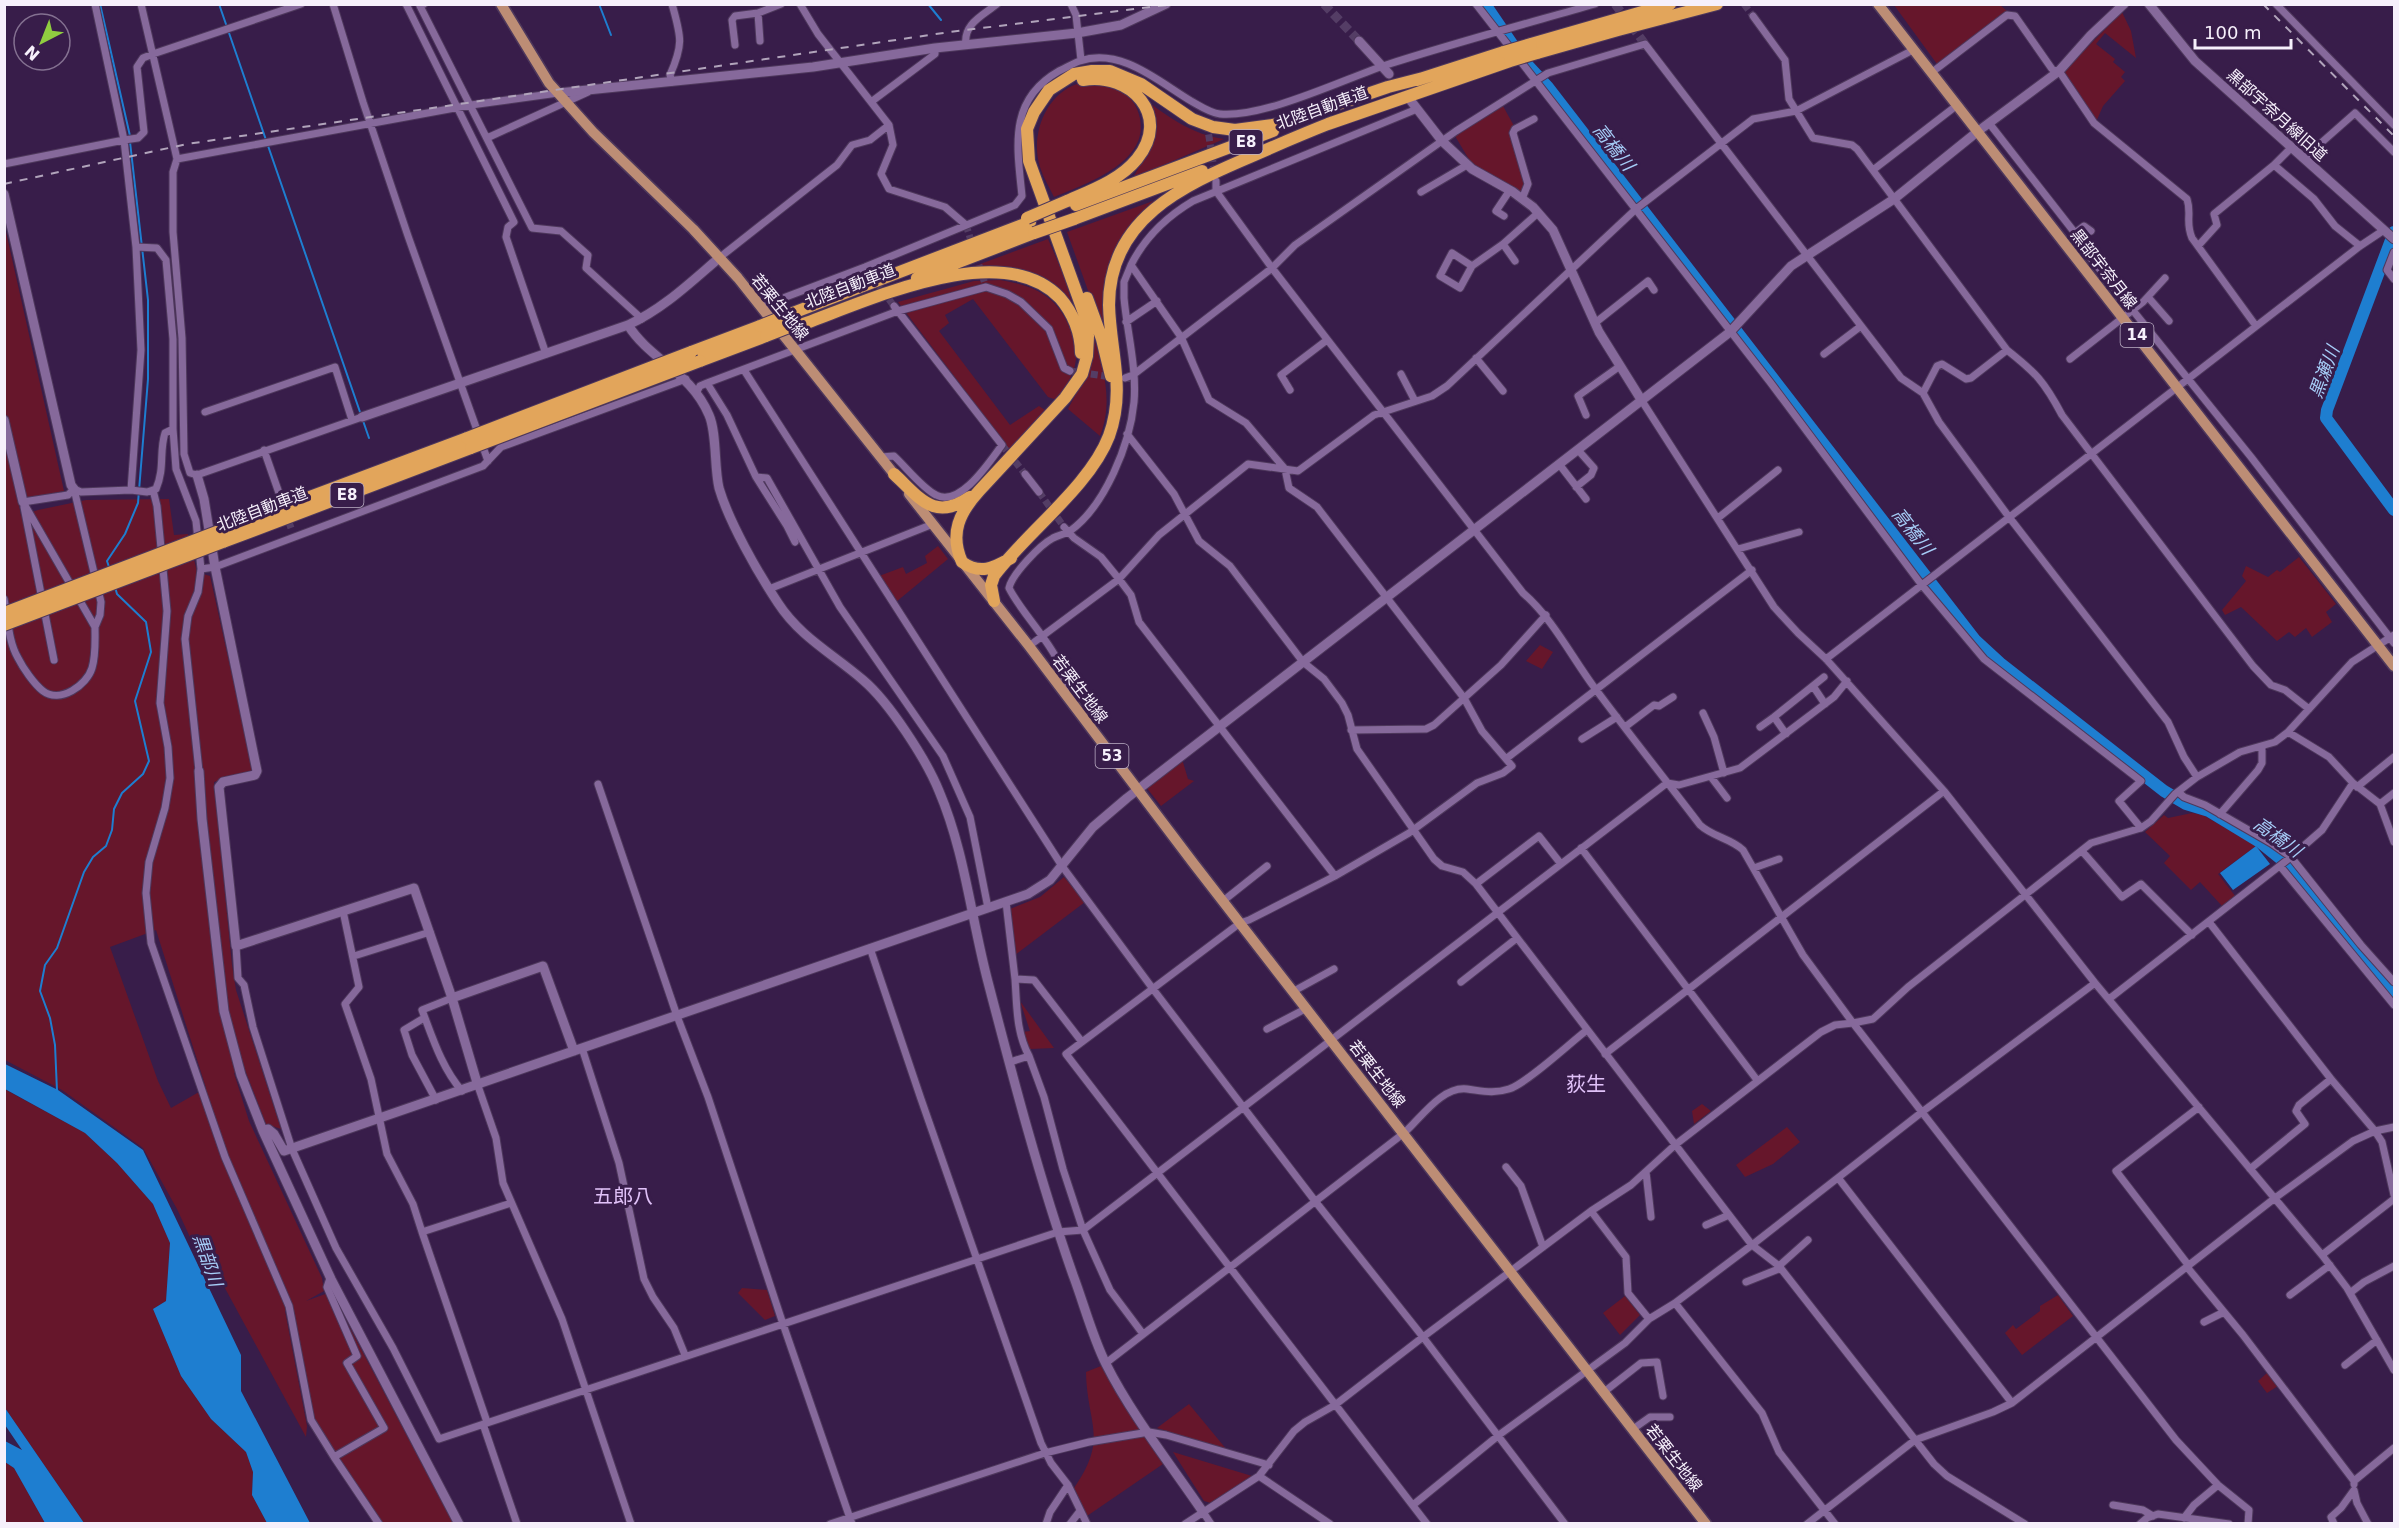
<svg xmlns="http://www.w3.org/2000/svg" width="2399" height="1528" font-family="'DejaVu Sans','Noto Sans JP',sans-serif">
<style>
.green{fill:#66162b;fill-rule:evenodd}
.water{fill:#1e7ed0}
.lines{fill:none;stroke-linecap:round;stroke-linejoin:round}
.stream{stroke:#1e7ed0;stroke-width:2}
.river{stroke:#1e7ed0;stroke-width:12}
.minor-tunnel{stroke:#543d65;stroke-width:7;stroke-dasharray:7 3.5;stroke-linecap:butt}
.tertiary-tunnel{stroke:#543d65;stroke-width:9;stroke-dasharray:9 4.5;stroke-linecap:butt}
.minor-casing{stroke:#4e385c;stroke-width:9}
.tertiary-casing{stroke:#4e385c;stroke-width:11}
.primary-casing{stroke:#4e385c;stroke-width:13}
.motorway-casing{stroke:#4e385c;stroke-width:14}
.minor{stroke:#86699b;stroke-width:7}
.tertiary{stroke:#86699b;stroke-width:9}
.primary{stroke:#bd8d75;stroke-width:10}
.motorway{stroke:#e2a55b;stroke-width:12}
.rail{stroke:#b1a4bb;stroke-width:2;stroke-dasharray:8 8;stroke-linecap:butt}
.motorway-bridge-casing{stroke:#4e385c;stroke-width:14;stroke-linecap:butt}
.motorway-bridge{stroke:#e2a55b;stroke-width:12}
.labels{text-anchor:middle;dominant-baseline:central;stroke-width:6;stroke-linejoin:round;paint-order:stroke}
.shield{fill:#381d4a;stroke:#bdb1c6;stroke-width:1.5}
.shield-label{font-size:15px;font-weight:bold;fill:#f6f0fb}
.street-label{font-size:16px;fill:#f6f0fb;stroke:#381d4a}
.water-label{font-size:18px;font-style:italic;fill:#a6cdf7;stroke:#381d4a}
.quarter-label{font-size:20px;fill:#e0c1f8;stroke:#381d4a}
</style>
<rect width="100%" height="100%" fill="#381d4a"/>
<path class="green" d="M1894,5H2000L2007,11L1937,64Z
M2122,12L2131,31L2136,58L2105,33L2096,44L2115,59L2113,62L2125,72L2121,77L2125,81L2103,106L2096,122L2063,72Z
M1096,82C1114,86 1129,91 1137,109C1158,160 1087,183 1054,197C1049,187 1043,177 1040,167C1030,136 1045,95 1077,84C1083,82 1090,83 1096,82Z
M1147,101C1173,120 1192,134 1224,139L1133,178L1151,145L1156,120Z
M1503,106L1514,126L1531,181L1526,196L1473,166L1455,136Z
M1156,200C1130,221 1112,248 1105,281C1101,302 1106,325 1108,346L1067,232Z
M4,223L64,491L18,500L21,516L38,510L86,500L169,499L174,535L188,534L197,572L210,576L253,770L214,782L232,965L236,990L281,1129L266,1124L245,1070L234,1073L249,1121L322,1278L324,1291L306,1301L331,1292L453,1523H382L322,1438L311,1415L291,1308L285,1311L307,1426L306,1437L214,1268L206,1272L177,1209L143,1148L62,1090L5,1060ZM156,930L206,1088L171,1108L158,1081L110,947Z
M1048,239L1064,276L1078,323L1066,300L1008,268L992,266L972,267Z
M1000,280C1035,286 1058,296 1071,331C1074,340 1077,350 1076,359C1075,372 1066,386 1060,397L1054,399L1048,397L973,299L945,315L949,323L939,331L1010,425L1039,406L1045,410L1043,416L1010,450L898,302L974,281Z
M1092,332C1103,367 1114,400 1100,436L1068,409C1083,381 1094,364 1092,332Z
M938,546L948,559L896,602L879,576L903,567L906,574L927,563L925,556Z
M2299,557L2336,604L2326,612L2332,622L2312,637L2306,628L2295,637L2289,632L2277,641L2241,607L2225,615L2222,610L2246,581L2242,576L2246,566L2268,577L2277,570L2280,572Z
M1540,645L1553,652L1542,669L1526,661Z
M1182,759L1188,779L1194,781L1161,806L1146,787Z
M2192,813L2203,815L2256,846L2218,874L2236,897L2222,906L2200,882L2191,890L2164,863L2170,856L2145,832L2164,815L2168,818Z
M1064,877L1085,902L1015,955L1010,909L1040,897Z
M1020,1001L1054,1048L1030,1049L1022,1032L1030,1031Z
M4,1089L85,1133L117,1163L153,1204L170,1243L166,1301L153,1309L181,1376L211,1419L246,1452L253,1472L252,1495L267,1523H84L5,1408Z
M1702,1104L1711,1111L1694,1124L1692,1111Z
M1787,1127L1800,1142L1773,1164L1745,1177L1736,1165Z
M742,1288L767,1290L775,1316L765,1320L738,1293Z
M2058,1295L2073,1316L2022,1355L2005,1333L2013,1325L2016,1329L2040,1311V1306Z
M1625,1296L1640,1315L1620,1335L1603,1313Z
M1101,1366L1163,1464L1087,1516L1074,1488C1109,1437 1087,1425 1086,1372Z
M2267,1373L2278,1386L2267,1393L2258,1381Z
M1189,1404L1227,1450L1157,1428Z
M1173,1452L1252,1476L1211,1503L1204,1501Z
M5,1462L14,1468L45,1523L5,1524Z"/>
<path class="water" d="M2256,846L2270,864L2233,890L2220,873Z
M5,1064L58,1090L143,1150L241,1355V1391L310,1523H267L252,1495L253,1472L246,1452L211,1419L181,1376L153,1309L166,1301L170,1243L153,1204L117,1163L85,1133L5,1089Z
M5,1408L84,1523H45L14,1468L5,1462V1441L22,1450L5,1425Z"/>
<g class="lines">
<path class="stream" d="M100,4L130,136
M219,4L369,438
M599,4L611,35
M928,4L941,20
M109,567L107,561L125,534L138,503L148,379V300L130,142
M57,1091L55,1045L50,1018L40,991L45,965L57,948L84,872L93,857L106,846L112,830L114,809L122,793L143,774L149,761L135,701L151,652L146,622L117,594L115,587"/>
<path class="river" d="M1485,4L1523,60L1547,86L1975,640L2000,663L2164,791L2186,804L2209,811L2260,842L2292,868L2394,994
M2394,232L2327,410L2326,418L2394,510"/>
<path class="minor-tunnel" d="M1744,4L1753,16
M1207,124L1215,175
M966,225L986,287
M870,274L894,306
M1070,371L1112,377
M1002,445L1025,474
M1039,492L1064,527
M279,493L291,528"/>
<path class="tertiary-tunnel" d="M1324,4L1359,41
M1615,4L1645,44"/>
<g class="minor-casing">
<path id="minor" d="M141,4L177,159L173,172V232L182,338L184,454L190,473L197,475L362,417
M333,4L363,102L408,236L488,461
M406,4L514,222L508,227L506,237L546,354
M424,4L420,6L532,228L561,231L588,255L586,268L642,319
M800,4L818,34L889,125L893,145L881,174L889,189L945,207L966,225
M1071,4L1076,15L1081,60
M1476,4L1770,382L1921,584L1984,659L2141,781L2119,801L2141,828
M2276,4L2394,125
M758,13L760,41
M1753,16L1785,60L1789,99L1813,138L1852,145L1857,149L2007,350C2036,373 2044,381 2062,415L2253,666L2271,685L2285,690L2309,709
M735,45L732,20L735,16L758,13L781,4
M966,45C963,24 982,16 997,4
M1931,73L2007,15L2015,16L2052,69L2059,71L2094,123L2187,199C2192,214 2185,222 2192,238L2256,326
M672,82L670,75C684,43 681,37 672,4
M871,102L935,54V48
M1417,109L1193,201C1166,217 1145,237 1131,265L1181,337L1209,400L1246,423L1285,469L1289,488L1317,507L1464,698L1482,731L1512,766L1503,773L1477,783L1409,833L1335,876L1249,920L1240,923L1066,1054L1427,1524
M1989,123L2075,233L2081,246L2251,457L2394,643
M487,138L588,92
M2304,158L2355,113L2394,152
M177,159L471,105L558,93
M4,164L124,140L95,4
M2274,165L2314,199L2335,226L2360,246
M1873,170L1956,106
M1216,181V191L1272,268L1523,593C1553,619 1571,656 1594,687C1629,734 1665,779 1700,825C1713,837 1730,838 1743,850L1803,955L1853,1023L1873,1019L1908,987L2091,843L2141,828L2151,821L2175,794L2197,777L2240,752L2275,742L2288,732L2352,662L2394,635
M1421,192L1467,165
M1522,199L1528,184L1513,133L1515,129L1534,119
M1504,216L1496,211L1510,190
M2075,233L2084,226L2091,231
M2198,246L2217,225L2214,214L2274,165L2292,147
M136,247L157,248L166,260L173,339V429L176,469L196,521L201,569L198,592L188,616L185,639L199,771
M2394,252L2387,270L2394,279
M719,258L837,165L852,145L870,140L889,125
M1515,261L1503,244L1538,213
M1472,266L1452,253L1440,276L1460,288L1472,266L1503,244
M2148,297L2169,321
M762,306L865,267L1015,205L1022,196C1017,146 1008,100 1059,71C1066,68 1073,63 1080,61C1121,47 1159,82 1191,101C1200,106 1210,113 1220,114C1264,118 1342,80 1386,65C1454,43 1525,24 1595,4
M1126,322L1157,301
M1595,323L1648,281L1654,290
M1824,354L1861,326
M1476,358L1503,391
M2070,359L2143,302L2165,278
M744,370L1062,866L1153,989L1315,1201L1423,1337L1591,1211L1631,1185L1675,1145L1821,1032L1835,1025L1853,1023L2176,1440L2218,1485L2249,1510L2248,1524
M1401,374L1415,401
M1125,378L1133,375L1272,268L1295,245L1456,131L1548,73L1645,44L1901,378L1923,393L1939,422L2009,517L2168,722L2184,757L2197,777
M707,383L898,311L986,287L1007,294L1021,302L1049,329L1064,368L1070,371
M1290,390L1281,375L1327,340
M696,393L700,386L707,383L727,415L756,477
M1923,393L1937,366L1942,364L1966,379L1971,378L2007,350
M1642,401L1774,607L1798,633L1826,659L1944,791L2095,983L2322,1255L2347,1288L2394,1370
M205,412L335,367L352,420
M1586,415L1578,396L1620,366
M1127,434L1174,494L1199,541L1230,566L1303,662L1324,679L1342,703L1348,715L1357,749L1434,859L1442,866L1463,872L1476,884L1752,1245L1922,1112L2095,983
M264,450L279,493
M881,457L894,456C906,467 922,488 936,495C960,508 990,461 1002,445L894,306
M1559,464L1586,499
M1025,474L1039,492
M1576,487L1591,475L1594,468L1578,450
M131,490L141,350L136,247L124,140L138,138L144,132L137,67L143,58L153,54L301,4
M153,490L157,506L167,611L160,703L168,747L170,778L165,808L149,862L146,893L151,943L225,1157L289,1306L311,1420L334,1457
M23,502L95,627L100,615L101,602L74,489
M23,502L68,495L74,489L81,492L131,490L147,492L156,489C165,468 159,452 165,433L173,429
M24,507L54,660
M1718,518L1778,470
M1064,527L1074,538L1101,557L1119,579L1131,595L1139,622L1335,876
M795,542L787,526L756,477L767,478L840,607L943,756L970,817L988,908
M1738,549L1799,532
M201,569L215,567L483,466L501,447L686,379
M769,589L933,524
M4,599C8,618 8,641 18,658C23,668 34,684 43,691C60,704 87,685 92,668C96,655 95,640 95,627
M1029,646L1119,579L1159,535L1248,464L1298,471L1374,415L1432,396L1447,386L1636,209L1753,119L1796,111L1913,50
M1826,659L2360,246L2384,230
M1813,686L1825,704
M1065,694C1070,658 1024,619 1009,588C1012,574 1040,545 1053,538C1059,535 1065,534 1070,531C1105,506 1130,444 1134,402C1137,368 1127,332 1124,298V282L1131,265
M1703,713L1714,737L1724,773
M1625,727L1654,705L1659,706L1673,697
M1760,727L1774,717
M1351,730L1426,729L1434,725L1501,665L1546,615
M2288,732L2329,757L2353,783L2380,804L2394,842
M1786,734L1774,717L1824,677
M1582,739L1617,717
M1507,758L1752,570
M1711,777L1727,798
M1667,783L1679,785L1740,768L1834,697L1847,681
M598,784L677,1016L708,1097L783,1324L852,1524
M2357,787L2394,757
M2178,792L2184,797L2205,805L2271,843L2291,857L2361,945L2394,982
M2380,804L2394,793
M2220,814L2258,770L2262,763V747
M1581,848L1757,1080
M2082,851L2122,897L2141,884L2192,935
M2280,866L2394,1005
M1754,868L1779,859
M1476,884L1539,836L1561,864
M1223,901L1267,866
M1006,902L1015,979
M343,911L359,987L345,1004L371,1079L387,1154L413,1204L422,1232
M2209,922L2331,1079L2375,1131L2382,1142L2394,1195
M236,946L238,978L244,985L253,1027L292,1149L336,1248L393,1348L439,1439L1058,1232L1083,1230L1667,783
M870,948L921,1099L1041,1443L1051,1463L1068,1485L1087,1524
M354,956L430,932
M1461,982L1517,938
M1294,991L1334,969
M452,998L422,1010C433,1039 442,1068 462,1091
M2109,999L2291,857L2322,830L2353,783
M424,1018L404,1030L412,1055L436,1100
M1267,1029L1307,1008
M582,1048L619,1163L644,1279L653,1297L674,1328L685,1355
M1605,1054L1944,791
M1029,1056C1016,1032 1017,1006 1015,979L1034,980L1082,1042
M1010,1062L1029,1056L1044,1097L1063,1169L1083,1230L1110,1290L1143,1334
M478,1086L496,1138L503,1183L562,1319L631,1524
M1506,1167L1521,1186L1543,1247
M2250,1169L2305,1124L2296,1111L2299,1105L2331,1079
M1646,1172L1651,1217
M1839,1179L2012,1403
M1591,1211L1626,1257L1628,1293L1649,1319
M1706,1225L1729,1215
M2322,1255L2394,1199
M1779,1266L1808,1240
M2189,1266L2116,1171L2199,1107
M2187,1267L2243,1335L2354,1481
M330,1278L327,1287L357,1356L347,1363L384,1428L334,1457L379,1524
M1746,1282L1781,1268
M2350,1293L2364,1282L2394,1266
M2290,1295L2330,1265
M1675,1303L1762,1413L1779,1452L1835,1524
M2204,1322L2224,1312
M1106,1363L1404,1133C1421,1118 1442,1086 1467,1089C1483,1091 1493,1094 1509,1089C1526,1084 1570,1043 1587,1030
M2345,1365L2377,1340
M1604,1392L1641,1363L1657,1362L1663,1396
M487,1422L422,1232L511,1203
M483,1424L517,1524
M1633,1429L1650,1417H1670
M1259,1476L1330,1524
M2354,1484V1481L2394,1448
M1413,1505L1499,1435L1625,1343L1649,1319L1675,1303L1752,1245L1779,1266L1934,1464L1947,1476L2025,1524
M2113,1505L2143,1510L2153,1516
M1203,1512L1211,1524
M2184,1518L2194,1505L2218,1485
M830,1524L1045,1453L1089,1442L1149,1432L1166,1435L1269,1465
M1046,1524L1050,1512L1068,1485
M1070,1524L1080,1511
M1185,1524L1259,1476L1294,1431L1305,1422L1335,1405L1423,1337L1565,1524
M1807,1524L1915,1440L1993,1412L2012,1403L2275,1198L2353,1141L2375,1131L2394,1127
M2140,1524L2147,1518L2158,1514L2229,1524
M2334,1524L2331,1517L2341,1508L2354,1490L2357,1503L2368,1524"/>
</g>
<g class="tertiary-casing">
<path id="tertiary" d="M2149,4L2195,61L2394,239
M1359,41L1389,74
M558,93L813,67L935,48L1077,33L1121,25L1166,4
M1411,101L1442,141L1472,169L1513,192L1533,207L1553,230L1599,332L1642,401
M4,194L71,485L74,489
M628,325C650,360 691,372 709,415C717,433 714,467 719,488C729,522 758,573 778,603C800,637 833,654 863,680C889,702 926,759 939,791C965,852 971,918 988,982C1013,1078 1040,1181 1073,1275C1084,1304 1092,1336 1106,1364C1131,1414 1171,1465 1203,1512
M362,417L628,325C663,309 691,282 719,258
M4,420L23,502
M197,475L204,499L215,567L257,771L255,775L223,782L219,787L236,946L414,888L452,998L478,1086
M199,771L202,819L224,1011L241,1075L263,1131L331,1279L459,1524
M452,998L543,966L574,1051
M263,1131L268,1129L274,1134L284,1151L1028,894L1050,880L1093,827L1127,798L1730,332L1791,266L1894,199L1977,132L2059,71L2091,35L2124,4"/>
</g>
<g class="primary-casing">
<path id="primary" d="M501,4L549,83L593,132L693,229L738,278L898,479
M1878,4L2394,666
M909,494L1029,646L1194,864L1706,1524"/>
</g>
<g class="motorway-casing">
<path id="motorway" d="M1531,44L1670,4
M1537,53L1618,30L1717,4
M1417,80L1504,52
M1328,124L1510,61
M1067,201C1092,190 1120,180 1137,159C1172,116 1131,72 1083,80
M1076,205L1273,131
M1074,219L1202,171
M917,278L1034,233
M1087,298L1102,339L1111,376
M790,314L1030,222
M798,326C866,302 1001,236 1060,298C1073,313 1081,333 1081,353
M691,352L760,326
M700,361L766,336
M894,474C920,498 934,522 970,497
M219,531L467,438
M223,542L471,448
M1011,558C994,568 980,575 962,562C949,533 960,512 979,491L1065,398L1082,374L1087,356L1088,336L1085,316L1029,161L1027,129L1034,112L1049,90L1074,74L1092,71H1110L1141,84L1192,119L1213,127L1235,130L1279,124L1388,87L1423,78
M994,601L991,585L994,576C1026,533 1090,486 1109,436C1126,389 1110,351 1109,305C1109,219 1182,186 1250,157C1277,145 1305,133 1333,122"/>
</g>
<use href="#minor" class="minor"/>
<use href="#tertiary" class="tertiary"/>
<use href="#primary" class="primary"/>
<use href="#motorway" class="motorway"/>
<path class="rail" d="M2263,4L2394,136
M4,184L187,144L950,32L1175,4"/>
<g class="motorway-bridge-casing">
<path id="motorway-bridge" d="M1504,52L1531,44
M1510,61L1537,53
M1027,218L1067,201
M1034,233L1074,219
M760,326L790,314
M766,336L797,324
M467,438L691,352
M471,448L700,361
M4,613L219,531
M4,625L223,542"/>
</g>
<use href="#motorway-bridge" class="motorway-bridge"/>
</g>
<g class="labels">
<g class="shield">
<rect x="1229.5" y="130" width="33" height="24" rx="4.5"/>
<rect x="2120.5" y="323" width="33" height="24" rx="4.5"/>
<rect x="330.5" y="483" width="33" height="24" rx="4.5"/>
<rect x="1095.5" y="744" width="33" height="24" rx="4.5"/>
</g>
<g class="shield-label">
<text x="1246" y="142">E8</text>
<text x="2137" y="335">14</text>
<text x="347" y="495">E8</text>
<text x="1112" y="756">53</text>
</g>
<g class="street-label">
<text transform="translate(1322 108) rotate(-20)">北陸自動車道</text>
<text transform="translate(2277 115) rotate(42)">黒部宇奈月線旧道</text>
<text transform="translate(2104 269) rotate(52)">黒部宇奈月線</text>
<text transform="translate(850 286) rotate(-21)">北陸自動車道</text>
<text transform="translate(780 307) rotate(51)">若栗生地線</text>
<text transform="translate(262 509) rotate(-21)">北陸自動車道</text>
<text transform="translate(1080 689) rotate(53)">若栗生地線</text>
<text transform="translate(1377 1074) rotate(52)">若栗生地線</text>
<text transform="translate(1674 1458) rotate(52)">若栗生地線</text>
</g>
<g class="water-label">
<text transform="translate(1614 147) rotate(52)">高橋川</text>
<text transform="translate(2324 372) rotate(-70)">黒瀬川</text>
<text transform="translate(1913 531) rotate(52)">高橋川</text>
<text transform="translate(2278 837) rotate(36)">高橋川</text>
<text transform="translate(208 1260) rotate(71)">黒部川</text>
</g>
<g class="quarter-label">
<text x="1586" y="1084">荻生</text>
<text x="623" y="1196">五郎八</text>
</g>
</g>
<rect width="2399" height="1528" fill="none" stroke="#f6f0fb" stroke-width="12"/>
<g transform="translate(42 42) rotate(222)"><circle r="28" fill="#381d4a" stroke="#847191" stroke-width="1.5"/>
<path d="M0-4.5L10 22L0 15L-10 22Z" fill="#90cd40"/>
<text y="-9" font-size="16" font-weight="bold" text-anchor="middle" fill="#f6f0fb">N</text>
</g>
<path d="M2195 39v9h96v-9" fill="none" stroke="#f6f0fb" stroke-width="3"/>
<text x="2204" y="39" font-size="18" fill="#f6f0fb" stroke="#381d4a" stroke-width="4.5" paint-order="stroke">100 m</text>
</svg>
